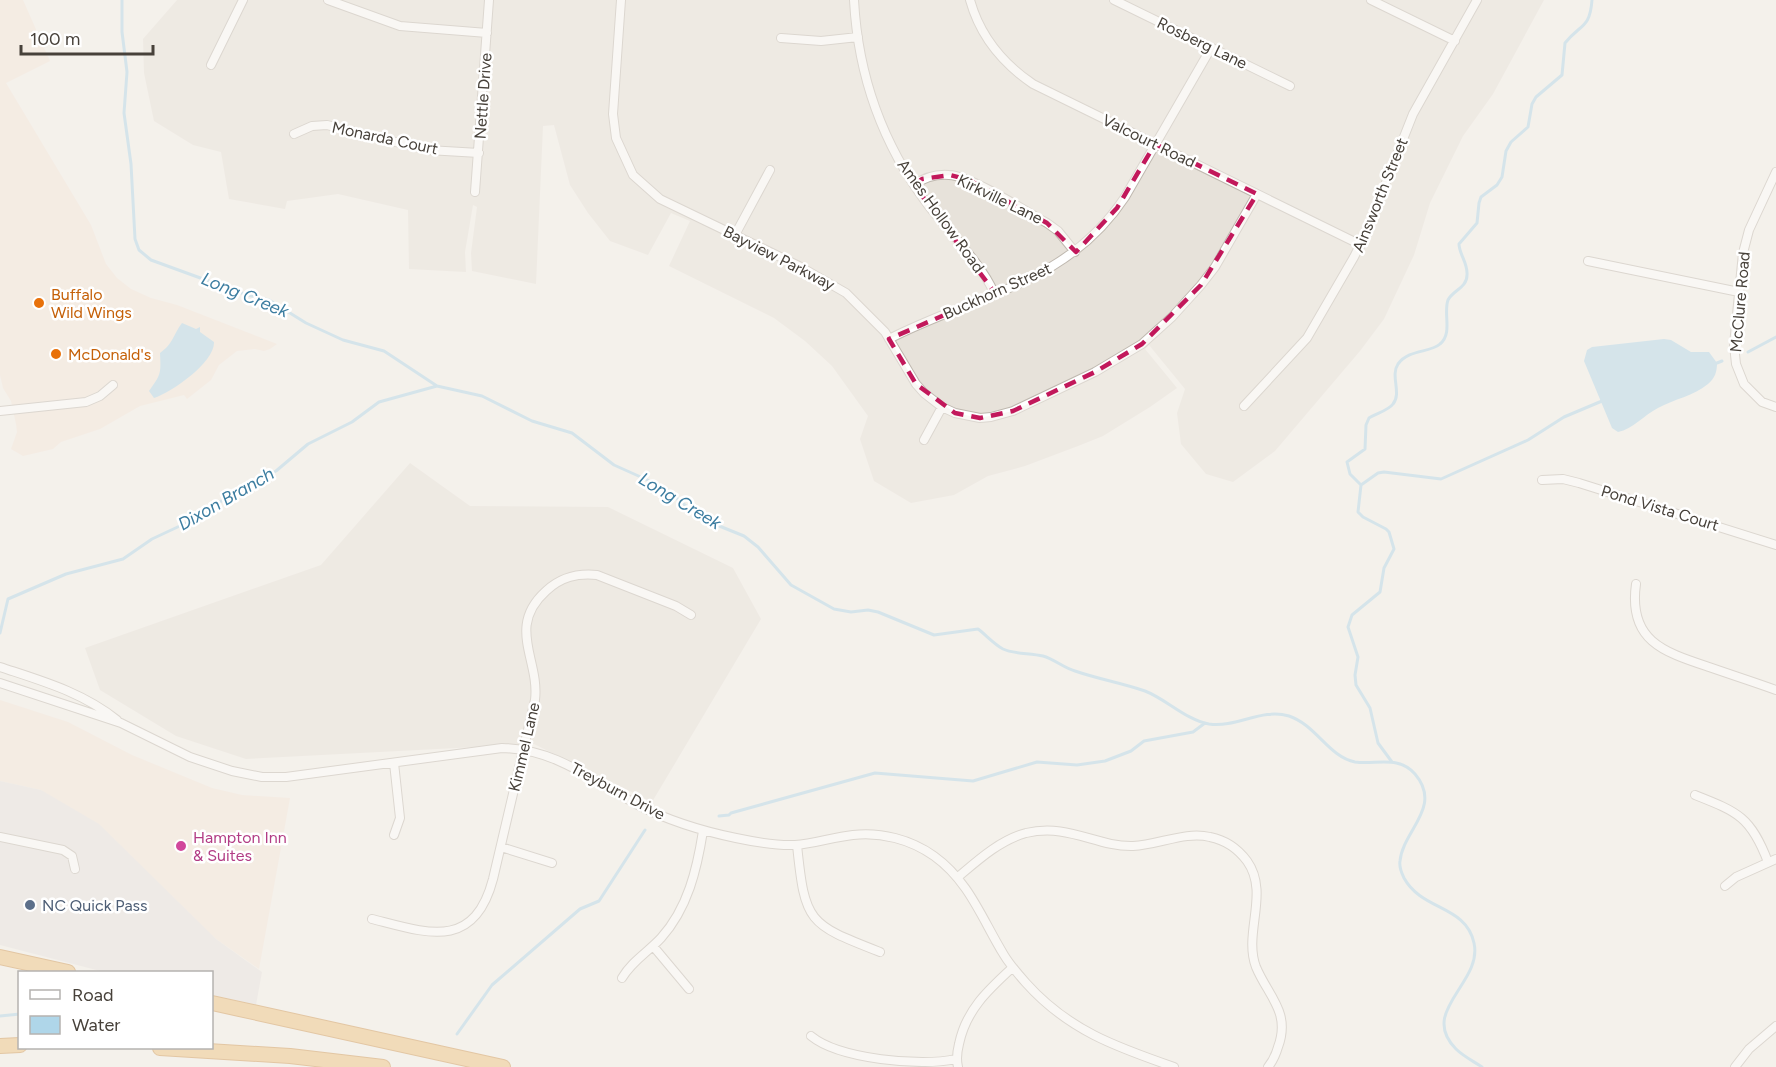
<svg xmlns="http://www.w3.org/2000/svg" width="1776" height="1067" font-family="Figtree,sans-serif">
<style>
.residential{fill:#e7e2da}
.commercial{fill:#f3e6da}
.industrial{fill:#e7e3e0}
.water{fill:#afd6e9}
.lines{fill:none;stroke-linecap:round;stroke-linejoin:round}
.stream{stroke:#afd6e9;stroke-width:3}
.street-casing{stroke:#bfb8af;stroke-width:10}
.highway-casing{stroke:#cd944d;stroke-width:16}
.street{stroke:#fff;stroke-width:8}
.highway{stroke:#eec07c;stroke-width:14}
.marked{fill:none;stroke:#c2185b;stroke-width:4.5;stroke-dasharray:12 8;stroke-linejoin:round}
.food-dot{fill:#e8710a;stroke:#fff;stroke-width:2}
.hotel-dot{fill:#d1479c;stroke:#fff;stroke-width:2}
.service-dot{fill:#5c6f8a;stroke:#fff;stroke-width:2}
.labels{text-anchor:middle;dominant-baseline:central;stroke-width:5;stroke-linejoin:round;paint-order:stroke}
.street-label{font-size:16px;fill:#47413a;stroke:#fff}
.food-label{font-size:16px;fill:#c56008;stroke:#fff;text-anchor:start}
.hotel-label{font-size:16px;fill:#b23c85;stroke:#fff;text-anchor:start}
.service-label{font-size:16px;fill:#4e5e75;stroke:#fff;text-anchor:start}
.water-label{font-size:18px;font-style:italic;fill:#3c7da0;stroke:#fff}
</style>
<rect width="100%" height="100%" fill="#f4f1eb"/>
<path class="residential" d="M177,0H1544L1493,94L1463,136L1430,203L1414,255L1384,319L1360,351L1275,451L1233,482L1206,474L1181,444L1177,413L1185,389L1149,345L1145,349L1177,388L1150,407L1103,436L1078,446L1025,466L988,476L954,495L911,503L874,481L860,439L868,416L832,366L805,341L774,318L669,266L690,221L671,213L648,255L610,241L588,213L570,185L554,125L543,126L536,284L472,271L471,253L477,207L473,205L465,252L466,272L409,269L408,210L338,194L287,201L285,209L229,199L221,152L193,145L154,121L144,73L143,39Z
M410,463L470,506L608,507L733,568L761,619L652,802L534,744L246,759L176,736L100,690L85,648L321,565Z"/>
<path class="commercial" d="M0,0H23L50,61L6,83L91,225L106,264L117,278L131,289L151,298L177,305L277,344L270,349L264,351L255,349L237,351L219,365L211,380L187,399L184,395L140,406L100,429L61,442L53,449L23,456L11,449L17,432L16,424L11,401L3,388L0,375Z
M0,700L68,722L132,755L212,788L242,795L290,798L259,969L216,939L41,790L0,781Z"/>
<path class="industrial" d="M0,781L41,790L99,824L216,939L262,972L256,1005L212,995V972H104L0,945Z"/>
<path class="water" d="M182,323L196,329L200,327V332L214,342C215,362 172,392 154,398L149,391C161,374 161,374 160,353C173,344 173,335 182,323Z
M1664,339L1671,340L1691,352H1709L1717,363C1717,372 1715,378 1708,384C1694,396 1674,399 1658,408C1644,415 1633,429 1618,432L1612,428L1584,361L1587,350L1592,347Z"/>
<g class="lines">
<path class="stream" d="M122,0V32L127,72L124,113L131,164L135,239L139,250L151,260L247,295L269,300L306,323L343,340L384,351L437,386L482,396L532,421L572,433L614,465L663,487L702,519L744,536L758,547L791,585L834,609L851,612L868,610L878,612L934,635L978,629C986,635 994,644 1003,649C1013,654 1030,653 1043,656C1054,659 1064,668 1075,671C1098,679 1122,683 1145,691C1166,699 1186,720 1209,724C1237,728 1261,708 1289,716C1316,725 1329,757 1355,762C1376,765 1399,755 1415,774C1443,807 1403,830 1400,861C1399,867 1401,872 1404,878C1422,911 1466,905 1474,943C1483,983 1418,1011 1456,1049C1463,1056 1473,1061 1482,1067
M1748,352L1776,337
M1717,363L1722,361
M1361,485L1350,474L1347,462L1365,449L1366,425L1369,418C1376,413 1388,411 1393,404C1402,393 1390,376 1398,364C1409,349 1430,353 1440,344C1453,333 1443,314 1448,300C1453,290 1467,288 1467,275C1468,263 1459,254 1459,244L1477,223L1479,203L1481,197L1497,185L1502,177L1506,151L1511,142L1528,127L1532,104L1536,97L1562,75L1565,43C1580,24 1590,29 1592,0
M0,633L8,599L66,574L123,559L152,539L199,517L237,490L276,471L308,444L352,422L379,402L437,386
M1392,762L1378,743L1370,708L1356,685L1355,675L1358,657L1348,627L1352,615L1380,592L1384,568L1394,549L1389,532L1386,529L1363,517L1358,512L1361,485L1378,473L1384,472L1441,479L1528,440L1564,417L1602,401
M719,816L729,815L731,813L875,773L973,781L1037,762L1077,765L1105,761L1131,751L1144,741L1193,732L1205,723
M0,1016L20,1014
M457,1034L492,985L580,909L599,901L645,830"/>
<g class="street-casing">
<path id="street" d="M328,0L400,26L487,33
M621,0L613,114L616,138L633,175L660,199L799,266L846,293L885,332L916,384L924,393L942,407L955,413L980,418L991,417L1013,411L1095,372L1142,344L1172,317L1201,285L1215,267L1257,194
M854,0C858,75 883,145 928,205C948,231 982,264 994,293
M970,0C980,36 1002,63 1033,84L1361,245
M1114,0L1290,86
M1371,0L1455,41
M781,38L821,41L858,37
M211,65L243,0
M294,134L312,126L327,125L428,150L479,153
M1776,172L1749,230L1743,253L1734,345L1736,364L1744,384L1762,402L1776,407
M914,185C925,177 936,174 949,175C972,176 1025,211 1047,223L1058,231L1075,252
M475,192L489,0
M735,235L770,170
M1588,261L1739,292
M889,339C976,294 1067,285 1125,197L1211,48
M1244,406L1307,338L1354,257L1366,233L1413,114L1477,0
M0,411L86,402L100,396L113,385
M924,440L942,407
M1542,480L1563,479L1579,483L1776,545
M1636,584C1628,641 1664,652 1709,667C1732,675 1754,682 1776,690
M0,667C42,681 82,692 117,720
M0,683L121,723L190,757L232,771L262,777H286L502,748C557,749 592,781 638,805C669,821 702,831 736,838C755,842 775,846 795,845C814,844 833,837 853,835C881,832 910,839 934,856C969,881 982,919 1004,955C1010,965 1018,974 1026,983C1068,1030 1116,1047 1174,1067
M394,763L400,818L394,835
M1695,795C1738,812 1751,817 1768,862
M0,837L63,850L72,856L75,869
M797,845C805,923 808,924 880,952
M501,847L552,863
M958,877C978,860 1000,840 1026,833C1069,823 1096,847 1133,846C1159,845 1185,831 1210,837C1225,840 1238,849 1247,861C1270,893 1243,933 1256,967C1268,996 1291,1012 1278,1047C1276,1054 1273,1061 1268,1067
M1725,886L1736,877L1776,859
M372,919C427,933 474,951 493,879L535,700C540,660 506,627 546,591C561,577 577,573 597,575L676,606L691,615
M653,946L689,989
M622,978C632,961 648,952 661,938C688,908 697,869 703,831
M811,1036C839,1059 921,1067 956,1059
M958,1067C956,1059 957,1052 959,1044C966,1010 988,990 1012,968
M1735,1067L1749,1049L1776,1026"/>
</g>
<g class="highway-casing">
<path id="highway" d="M0,957L68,972
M212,1003L503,1067
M0,1046L20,1045
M160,1048L290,1056L383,1067"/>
</g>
<use href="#street" class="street"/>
<use href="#highway" class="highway"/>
</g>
<path d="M0 0H1776V1067H0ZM1155,144L1257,194L1201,285L1142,344L1095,372L1013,411L980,418L955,413L916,384L889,339L995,293L914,185L922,179L950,175L969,180L1047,223L1076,252L1117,208Z" fill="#f4f1eb" fill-opacity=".55" fill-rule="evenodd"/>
<path class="marked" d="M1155,144L1257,194L1201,285L1142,344L1095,372L1013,411L980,418L955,413L916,384L889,339L995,293L914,185L922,179L950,175L969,180L1047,223L1076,252L1117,208Z"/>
<g class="food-dot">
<circle cx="39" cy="303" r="6"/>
<circle cx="56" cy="354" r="6"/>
</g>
<circle class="hotel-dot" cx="181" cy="846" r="6"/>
<circle class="service-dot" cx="30" cy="905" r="6"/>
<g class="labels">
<g class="street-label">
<text transform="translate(1202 43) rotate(26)">Rosberg Lane</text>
<text transform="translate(483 96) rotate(-86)">Nettle Drive</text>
<text transform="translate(385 138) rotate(12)">Monarda Court</text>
<text transform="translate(1149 141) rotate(26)">Valcourt Road</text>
<text transform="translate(1380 195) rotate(-68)">Ainsworth Street</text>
<text transform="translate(1000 199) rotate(26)">Kirkville Lane</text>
<text transform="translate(941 216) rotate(54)">Ames Hollow Road</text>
<text transform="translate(779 258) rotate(27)">Bayview Parkway</text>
<text transform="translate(997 291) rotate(-24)">Buckhorn Street</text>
<text transform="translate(1740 302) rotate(-85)">McClure Road</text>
<text transform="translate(1660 508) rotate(17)">Pond Vista Court</text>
<text transform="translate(524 747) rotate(-77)">Kimmel Lane</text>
<text transform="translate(618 791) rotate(28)">Treyburn Drive</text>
</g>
<g class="food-label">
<text x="51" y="294">Buffalo<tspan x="51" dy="18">Wild Wings</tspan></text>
<text x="68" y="354">McDonald's</text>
</g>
<g class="hotel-label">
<text x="193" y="837">Hampton Inn<tspan x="193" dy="18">&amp; Suites</tspan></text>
</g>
<g class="service-label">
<text x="42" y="905">NC Quick Pass</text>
</g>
<g class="water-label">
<text transform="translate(245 295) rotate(22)">Long Creek</text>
<text transform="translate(226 499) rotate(-30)">Dixon Branch</text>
<text transform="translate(680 501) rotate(31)">Long Creek</text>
</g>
</g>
<rect x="18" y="971" width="195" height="78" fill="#ffffff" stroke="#b5b3b0" stroke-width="1.5"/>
<rect x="30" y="990" width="30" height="9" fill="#ffffff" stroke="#b5b3b0" stroke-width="1.5"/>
<text x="72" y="1001" font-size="18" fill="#47413a">Road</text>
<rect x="30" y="1016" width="30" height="18" fill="#afd6e9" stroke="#b5b3b0" stroke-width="1.5"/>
<text x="72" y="1031" font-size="18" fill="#47413a">Water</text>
<path d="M21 45v9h132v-9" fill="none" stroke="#47413a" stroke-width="3"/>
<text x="30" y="45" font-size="18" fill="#47413a" stroke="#ffffff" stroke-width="4.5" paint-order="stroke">100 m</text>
</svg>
